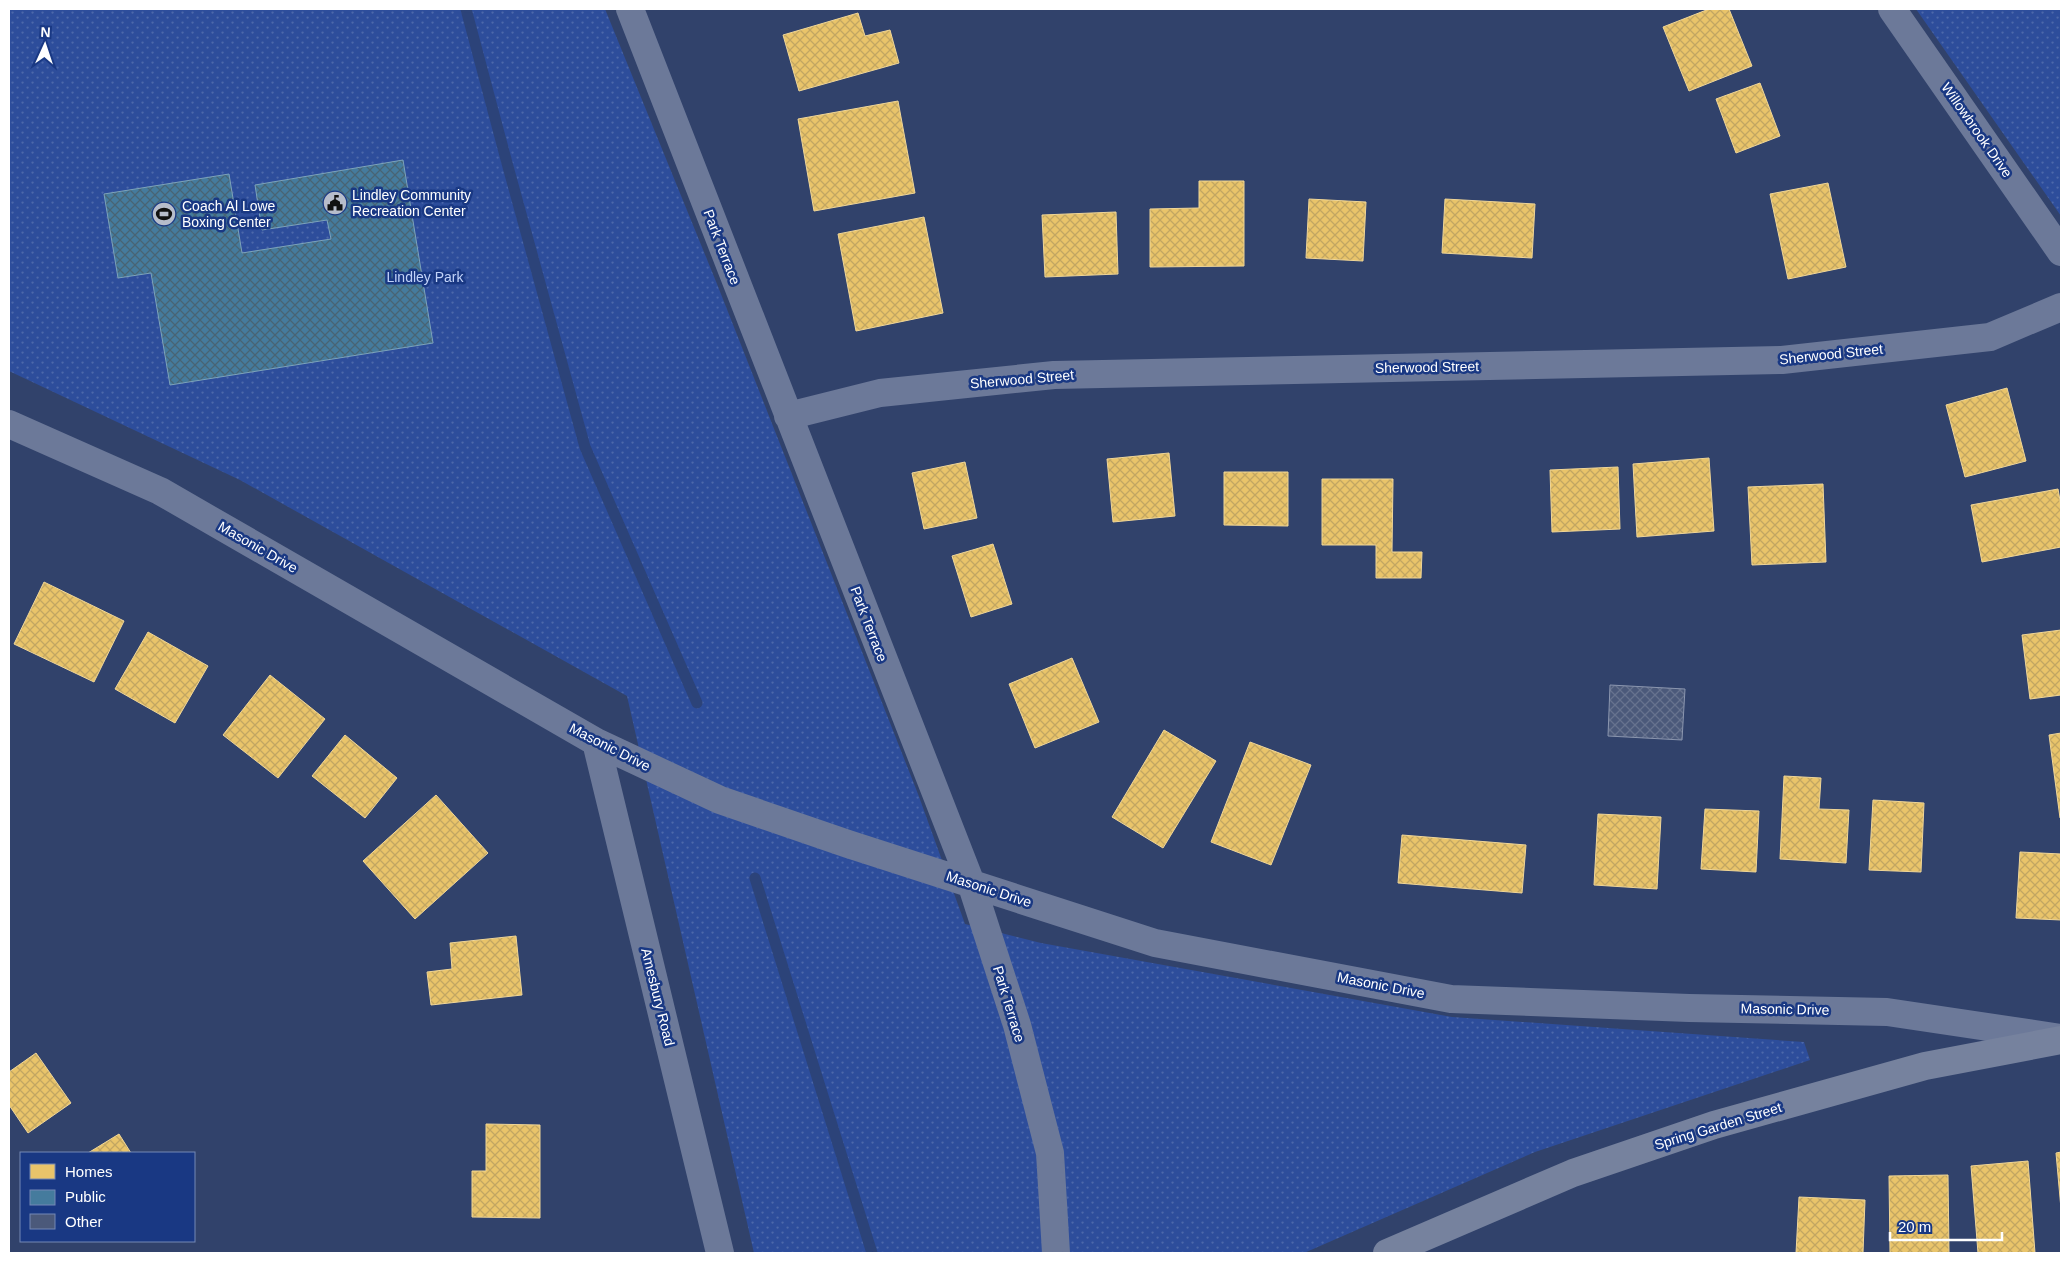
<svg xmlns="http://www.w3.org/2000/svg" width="2070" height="1262" font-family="Helvetica,sans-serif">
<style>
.park{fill:url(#park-dots)}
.homes{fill:url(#homes-cross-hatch);stroke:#f0d697}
.public{fill:url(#public-cross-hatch);stroke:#7da3ba}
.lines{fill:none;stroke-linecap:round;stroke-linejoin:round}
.stream{stroke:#2c4379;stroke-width:11}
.building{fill:url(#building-cross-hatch);stroke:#8b96af}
.minor{stroke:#6c7999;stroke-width:28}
.major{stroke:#76829e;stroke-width:28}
.labels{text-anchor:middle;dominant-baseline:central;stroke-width:5;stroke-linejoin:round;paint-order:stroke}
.street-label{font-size:14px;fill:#fff;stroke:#193883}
.poi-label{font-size:14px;fill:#fff;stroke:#193883;text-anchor:start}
.park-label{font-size:14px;fill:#c2d3f9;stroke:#193883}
</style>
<defs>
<pattern id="park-dots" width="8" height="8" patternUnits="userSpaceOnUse" patternTransform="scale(1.25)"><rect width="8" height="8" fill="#2d4d9b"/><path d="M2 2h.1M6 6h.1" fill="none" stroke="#4c68aa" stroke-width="1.8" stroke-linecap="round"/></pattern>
<pattern id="homes-cross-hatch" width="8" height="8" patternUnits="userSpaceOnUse" patternTransform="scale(1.25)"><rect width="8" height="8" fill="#e9c46a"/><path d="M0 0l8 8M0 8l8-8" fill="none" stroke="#c2a662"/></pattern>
<pattern id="public-cross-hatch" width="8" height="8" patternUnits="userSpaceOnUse" patternTransform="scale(1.25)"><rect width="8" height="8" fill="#457b9d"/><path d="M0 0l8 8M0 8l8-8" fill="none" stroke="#486474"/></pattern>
<pattern id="building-cross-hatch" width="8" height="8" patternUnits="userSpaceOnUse" patternTransform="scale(1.25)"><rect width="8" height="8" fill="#4b597a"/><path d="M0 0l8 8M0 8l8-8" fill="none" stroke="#66728e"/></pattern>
</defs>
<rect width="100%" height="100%" fill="#31426b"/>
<path class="park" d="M9,9H605L717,284L918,794L965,924L1041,943L1452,1017L1804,1042L1810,1060L1535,1152L1304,1253H754L627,696L240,480L9,371Z
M1916,9H2061V216Z"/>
<path class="homes" d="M1709,9H1729L1752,66L1689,91L1663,27Z
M858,13L865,36L890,30L899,63L799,91L783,35Z
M1760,83L1780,136L1736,153L1716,99Z
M898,101L915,193L814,211L798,119Z
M1199,181H1244V266L1150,267V209L1199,208Z
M1828,183L1846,267L1788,279L1770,194Z
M1309,199L1366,202L1363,261L1306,258Z
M1445,199L1535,204L1532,258L1442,253Z
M1116,212L1118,274L1045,277L1042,215Z
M924,217L943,313L856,331L838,234Z
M2007,388L2026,461L1965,477L1946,405Z
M1169,453L1175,516L1113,522L1107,459Z
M1709,458L1714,531L1637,537L1633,464Z
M965,462L977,518L924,529L912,473Z
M1618,467L1620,529L1552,532L1550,470Z
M1224,472H1288V526L1224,525Z
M1322,479H1393L1392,552H1422L1421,578H1376V545H1322Z
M1823,484L1826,562L1752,565L1748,487Z
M2058,489L2061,506V547L1982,562L1971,505Z
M993,544L1012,604L971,617L952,556Z
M44,582L124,621L94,682L14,644Z
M2061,630V695L2030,699L2022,635Z
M148,632L208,666L175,723L115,689Z
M1072,658L1099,722L1035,748L1009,684Z
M270,675L325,719L278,778L223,735Z
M1164,730L1216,761L1163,848L1112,817Z
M2061,733V818H2060L2049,735Z
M345,735L397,778L365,818L312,776Z
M1250,742L1311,765L1271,865L1211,842Z
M1784,776L1821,778L1819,809L1849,810L1846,863L1780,859Z
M436,795L488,853L415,919L363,861Z
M1873,800L1924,803L1921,872L1869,870Z
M1705,809L1759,811L1756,872L1701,869Z
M1598,814L1661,817L1657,889L1594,885Z
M1402,835L1526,845L1522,893L1398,883Z
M2020,852L2061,854V920L2016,918Z
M516,936L522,995L431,1005L427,972L452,969L450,943Z
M36,1053L71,1103L28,1133L9,1105V1072Z
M486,1124L540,1125V1218L472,1217V1171H486Z
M119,1134L131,1153H88Z
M2061,1152V1209L2056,1153Z
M2028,1161L2035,1253H1978L1971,1166Z
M1948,1175L1949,1253H1890L1889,1176Z
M1799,1197L1865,1200L1863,1253H1796Z"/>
<path class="public" d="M403,160L433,343L170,385L151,273L118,278L104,194L229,174L242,253L331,239L327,220L262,230L255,185Z"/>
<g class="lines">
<path class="stream" d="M466,9L507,163L585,447L697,703
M755,878L872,1253"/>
</g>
<path class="building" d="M1610,685L1685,689L1682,740L1608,736Z"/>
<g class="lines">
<path class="minor" d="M630,9L971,883L1017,1025L1050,1153L1056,1253
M1892,9L2061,252
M788,416L880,393L1054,375L1782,360L1990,337L2061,307
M9,424L160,491L596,742L720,800L848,844L1155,943L1451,999L1689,1008L1887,1012L2061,1038
M596,742L720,1253"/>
<path class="major" d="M1387,1253L1573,1173L1714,1125L1925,1066L2061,1040"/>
</g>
<defs>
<g id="civic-disc" transform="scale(1.25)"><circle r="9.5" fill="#b7bdcb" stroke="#193883"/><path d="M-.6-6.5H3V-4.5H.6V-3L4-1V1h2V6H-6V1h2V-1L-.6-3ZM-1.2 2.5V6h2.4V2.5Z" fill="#111"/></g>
<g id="stadium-disc" transform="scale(1.25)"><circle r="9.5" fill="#b7bdcb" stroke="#193883"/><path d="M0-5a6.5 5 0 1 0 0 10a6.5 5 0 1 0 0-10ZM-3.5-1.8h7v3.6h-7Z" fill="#111"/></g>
</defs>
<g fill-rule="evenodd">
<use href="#civic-disc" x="335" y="203"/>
<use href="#stadium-disc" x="164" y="214"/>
</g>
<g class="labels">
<g class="street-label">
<text transform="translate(1977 130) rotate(55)">Willowbrook Drive</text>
<text transform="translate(722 247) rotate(69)">Park Terrace</text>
<text transform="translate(1831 354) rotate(-6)">Sherwood Street</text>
<text transform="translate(1427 367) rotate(-1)">Sherwood Street</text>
<text transform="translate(1022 379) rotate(-5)">Sherwood Street</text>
<text transform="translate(258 547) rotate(30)">Masonic Drive</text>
<text transform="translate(869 624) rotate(69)">Park Terrace</text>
<text transform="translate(610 747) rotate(27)">Masonic Drive</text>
<text transform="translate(989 889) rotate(18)">Masonic Drive</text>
<text transform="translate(1381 985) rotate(11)">Masonic Drive</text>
<text transform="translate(658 997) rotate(76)">Amesbury Road</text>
<text transform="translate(1009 1004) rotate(73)">Park Terrace</text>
<text transform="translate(1785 1009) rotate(1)">Masonic Drive</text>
<text transform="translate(1718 1126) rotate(-17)">Spring Garden Street</text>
</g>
<g class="poi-label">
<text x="352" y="195">Lindley Community<tspan x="352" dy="16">Recreation Center</tspan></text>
<text x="182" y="206">Coach Al Lowe<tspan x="182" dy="16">Boxing Center</tspan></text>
</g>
<g class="park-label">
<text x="425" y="277">Lindley Park</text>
</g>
</g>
<rect width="2070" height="1262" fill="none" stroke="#ffffff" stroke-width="20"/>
<rect x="20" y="1152" width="175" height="90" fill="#193883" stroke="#7588b5"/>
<rect x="30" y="1164" width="25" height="15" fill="#e9c46a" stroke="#7588b5"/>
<text x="65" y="1177" font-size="15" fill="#ffffff">Homes</text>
<rect x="30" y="1190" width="25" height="15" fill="#457b9d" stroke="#7588b5"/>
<text x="65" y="1202" font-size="15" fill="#ffffff">Public</text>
<rect x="30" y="1214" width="25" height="15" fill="#4b597a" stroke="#7588b5"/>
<text x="65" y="1227" font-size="15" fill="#ffffff">Other</text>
<g transform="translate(45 45) rotate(3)" stroke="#193883" stroke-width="4" paint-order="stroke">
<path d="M0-4L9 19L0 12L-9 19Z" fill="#ffffff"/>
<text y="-8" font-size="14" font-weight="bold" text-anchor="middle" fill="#ffffff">N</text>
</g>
<path d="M1890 1232v8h112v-8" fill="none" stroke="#ffffff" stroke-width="2.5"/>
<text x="1898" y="1232" font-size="15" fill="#ffffff" stroke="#193883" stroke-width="4" paint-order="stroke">20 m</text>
</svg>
